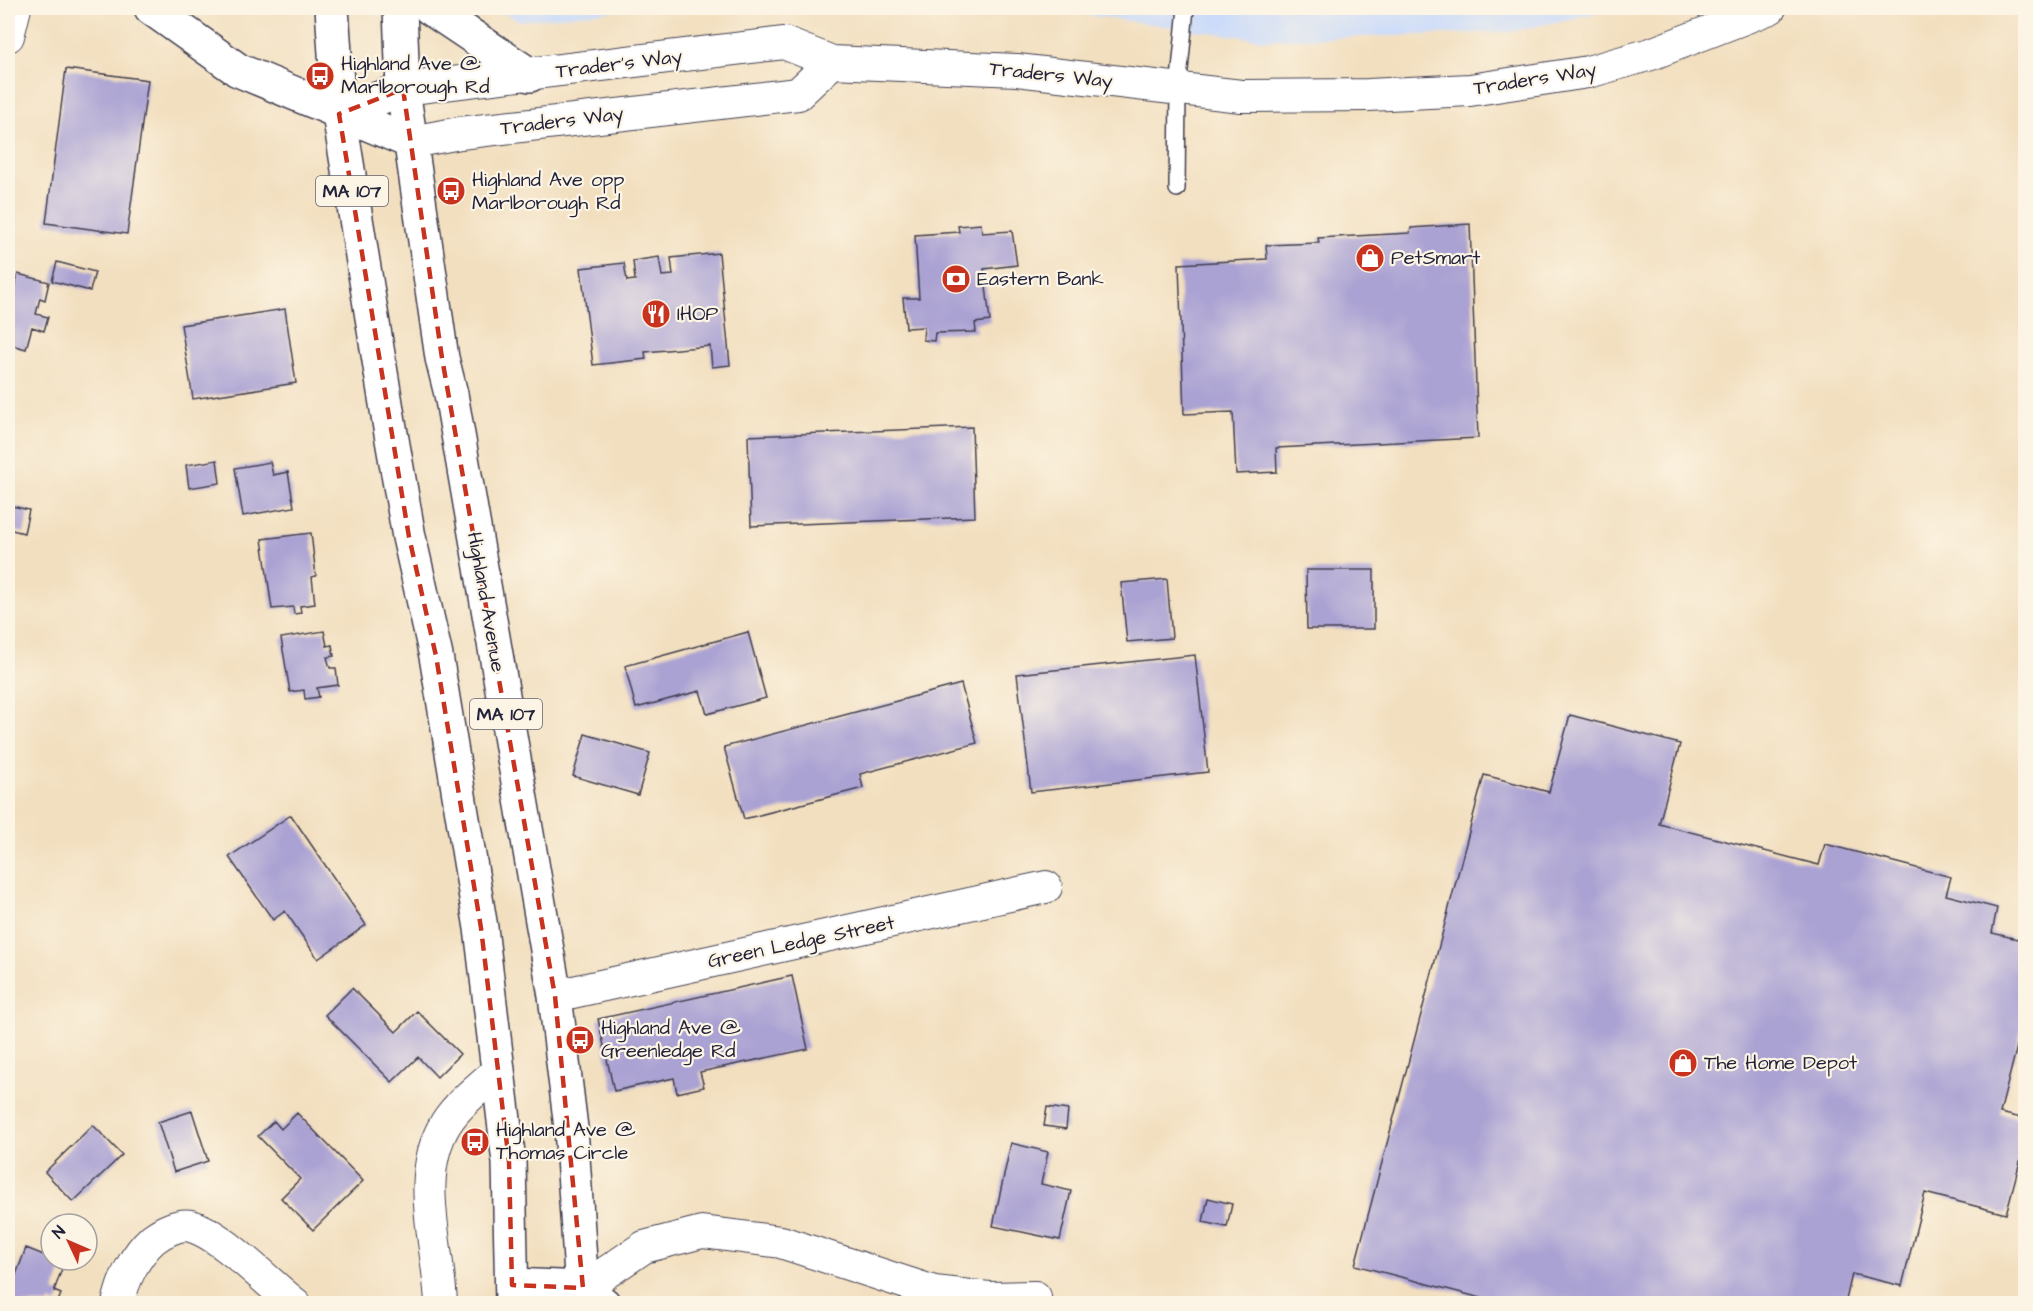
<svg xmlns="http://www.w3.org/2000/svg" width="2033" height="1311" font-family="'Architects Daughter',sans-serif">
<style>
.built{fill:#cbdbf9}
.building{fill:#aaa2d3}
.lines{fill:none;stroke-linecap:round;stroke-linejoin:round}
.lane-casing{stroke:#413e4f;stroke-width:18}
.street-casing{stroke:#413e4f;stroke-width:34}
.secondary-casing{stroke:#413e4f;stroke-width:36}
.primary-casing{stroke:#413e4f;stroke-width:36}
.lane{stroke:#fff;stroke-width:15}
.street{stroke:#fff;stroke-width:32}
.secondary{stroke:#fff;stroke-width:33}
.primary{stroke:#fff;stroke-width:33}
.marked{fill:none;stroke:#c8321e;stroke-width:4.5;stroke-dasharray:12 8;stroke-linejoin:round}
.labels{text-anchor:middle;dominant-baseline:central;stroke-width:4.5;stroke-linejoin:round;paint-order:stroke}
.shield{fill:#fcf5e5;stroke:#63616e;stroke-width:1.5}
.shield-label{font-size:18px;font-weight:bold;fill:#22223b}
.poi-label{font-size:20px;fill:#22223b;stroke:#fcf5e5;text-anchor:start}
.street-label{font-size:20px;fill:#22223b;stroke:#fcf5e5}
</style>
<rect width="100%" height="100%" fill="#fcf5e5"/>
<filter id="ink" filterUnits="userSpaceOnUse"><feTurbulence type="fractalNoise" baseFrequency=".0167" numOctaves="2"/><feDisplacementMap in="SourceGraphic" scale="12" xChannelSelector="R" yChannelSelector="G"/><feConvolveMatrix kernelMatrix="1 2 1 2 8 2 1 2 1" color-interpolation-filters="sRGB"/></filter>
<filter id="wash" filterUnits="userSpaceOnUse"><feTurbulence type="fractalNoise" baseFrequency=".008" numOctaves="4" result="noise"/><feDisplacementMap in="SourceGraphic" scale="24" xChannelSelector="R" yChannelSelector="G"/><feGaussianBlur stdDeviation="1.35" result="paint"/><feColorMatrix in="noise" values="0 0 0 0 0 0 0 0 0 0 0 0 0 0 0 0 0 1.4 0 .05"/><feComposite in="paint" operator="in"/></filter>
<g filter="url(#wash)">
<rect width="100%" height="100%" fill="#f2dfbf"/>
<path class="built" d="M494,8H644L519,21Z
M1037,8H1618L1511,32L1264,40Z"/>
<g id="blocks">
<path class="building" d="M66,69L148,80L127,234L46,223Z
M981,224L982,233L1012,231L1017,265L984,269L990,321L975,323L976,332L935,333L934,341L923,340L924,327L906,328L903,298H919L915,235L959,232L958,226Z
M1470,224L1478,438L1276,448L1277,472L1236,474L1233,412L1184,414L1179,264L1267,259L1266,245L1319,243L1318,238L1410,233L1411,228Z
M719,253L730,365L712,367L710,346L645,352L646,359L593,365L581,268L624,263L627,281L635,280L633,261L659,257L662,276L673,275L671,258Z
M57,262L95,272L90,291L52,281Z
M18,274L49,282L45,300L40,298L36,314L48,317L44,331L32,327L26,349L8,344V289L13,291Z
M285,309L296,383L193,399L181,325Z
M972,427L975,517L751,526L748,436Z
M217,460L220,483L189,488L186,465Z
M270,462L273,475L288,472L294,507L243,516L235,468Z
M8,505L29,510L24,533L8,529Z
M311,533L316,576L312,577L315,604L300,606L301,613L294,614L293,607L272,609L262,539Z
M1306,570H1374V629H1307Z
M1167,579L1172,638L1127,642L1121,583Z
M324,631L327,646L332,645L334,656L327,657L330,668H336L338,685L317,688L319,697L305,699L304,690L290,692L281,638Z
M748,632L766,698L707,714L700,691L636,708L625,666Z
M1195,655L1208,772L1031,792L1017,674Z
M961,684L977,743L860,774L863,788L744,819L724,747Z
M1570,715L1680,744L1659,824L1819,865L1825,844L1951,877L1946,895L1997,908L1992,933L2026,941V1011L2000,1113L2026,1119V1139L2006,1214L1925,1193L1902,1286L1852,1274L1845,1304H1504L1355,1265L1484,775L1549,792Z
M585,734L650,753L638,795L573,776Z
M291,815L366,925L318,959L285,911L273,920L229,857Z
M792,976L808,1049L700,1072L704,1087L677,1093L674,1078L614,1091L598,1019Z
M352,988L396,1032L417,1011L460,1054L437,1077L418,1057L392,1082L325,1015Z
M1047,1107L1068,1110L1066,1129L1044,1126Z
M192,1111L208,1161L174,1172L158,1122Z
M297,1113L363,1181L313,1230L281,1198L300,1179L258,1136L274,1121L281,1129Z
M93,1125L122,1155L73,1202L45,1172Z
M1011,1143L1048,1152L1041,1184L1071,1191L1060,1240L993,1226Z
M1208,1198L1232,1204L1227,1227L1203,1222Z
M26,1248L64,1263L54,1291L61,1294L57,1304L50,1301L49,1304H8V1296Z"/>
</g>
</g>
<g filter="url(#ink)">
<use href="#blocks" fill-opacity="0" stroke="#413e4f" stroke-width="1.5"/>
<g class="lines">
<g class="lane-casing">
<path id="lane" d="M1177,189L1178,90L1186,8"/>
</g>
<g class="street-casing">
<path id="street" d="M8,36L15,8
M403,89L784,43L832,62L1017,70L1241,96L1368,95L1470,90L1588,72L1651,54L1770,8
M411,142L460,133L798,94L832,62
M555,996L1046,887
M583,1288L644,1247L702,1232L781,1242L934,1292L989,1298L1035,1297
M118,1304C123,1280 135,1255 153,1239C162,1232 179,1223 191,1226C221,1234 268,1283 295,1304
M441,1304C439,1245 413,1177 446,1123C459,1103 480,1087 498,1071"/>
</g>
<g class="secondary-casing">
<path id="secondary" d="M151,8L238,70L411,142
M339,114L403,89
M512,1285L583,1288L604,1304"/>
</g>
<g class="primary-casing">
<path id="primary" d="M332,8L339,114L389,422L409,537L436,656L481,928L509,1162L512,1304
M400,8L403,89L442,358L451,394L555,996L571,1128L583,1304
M430,8L530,75"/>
</g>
<use href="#lane" class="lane"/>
<use href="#street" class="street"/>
<use href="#secondary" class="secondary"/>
<use href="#primary" class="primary"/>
</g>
</g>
<path class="marked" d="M403,89L442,358L555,996L583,1288L512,1285L509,1162L481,928L436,656L409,537L339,114Z"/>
<defs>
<g id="bus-disc" transform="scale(1.5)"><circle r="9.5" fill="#c8321e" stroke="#fcf5e5"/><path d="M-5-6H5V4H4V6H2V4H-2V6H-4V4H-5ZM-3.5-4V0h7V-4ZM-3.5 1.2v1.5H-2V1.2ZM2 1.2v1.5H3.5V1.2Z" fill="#fff"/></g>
<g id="shop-disc" transform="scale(1.5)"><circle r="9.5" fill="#c8321e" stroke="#fcf5e5"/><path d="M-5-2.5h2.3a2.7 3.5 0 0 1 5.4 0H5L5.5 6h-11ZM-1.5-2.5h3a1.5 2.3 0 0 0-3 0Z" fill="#fff"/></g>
<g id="bank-disc" transform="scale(1.5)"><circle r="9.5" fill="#c8321e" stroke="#fcf5e5"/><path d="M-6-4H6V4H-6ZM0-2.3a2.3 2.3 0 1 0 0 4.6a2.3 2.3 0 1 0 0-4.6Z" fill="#fff"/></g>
<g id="restaurant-disc" transform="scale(1.5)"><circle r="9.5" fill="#c8321e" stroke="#fcf5e5"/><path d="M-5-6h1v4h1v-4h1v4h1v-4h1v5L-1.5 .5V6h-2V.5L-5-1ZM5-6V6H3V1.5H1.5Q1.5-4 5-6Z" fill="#fff"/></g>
</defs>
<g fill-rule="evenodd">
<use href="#bus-disc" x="320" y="76"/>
<use href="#bus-disc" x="451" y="191"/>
<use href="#shop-disc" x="1370" y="258"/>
<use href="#bank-disc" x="956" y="279"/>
<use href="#restaurant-disc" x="656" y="314"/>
<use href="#bus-disc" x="580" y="1040"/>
<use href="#shop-disc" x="1683" y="1063"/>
<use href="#bus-disc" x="475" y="1142"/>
</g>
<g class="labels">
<g class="shield">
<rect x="316" y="176" width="72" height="30" rx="4.5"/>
<rect x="470" y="699" width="72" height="30" rx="4.5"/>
</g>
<g class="shield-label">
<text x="352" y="191">MA 107</text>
<text x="506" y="714">MA 107</text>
</g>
<g class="poi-label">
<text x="341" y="64">Highland Ave @<tspan x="341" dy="23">Marlborough Rd</tspan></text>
<text x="472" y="180">Highland Ave opp<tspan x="472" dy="23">Marlborough Rd</tspan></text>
<text x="1391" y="258">PetSmart</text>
<text x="977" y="279">Eastern Bank</text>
<text x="677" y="314">IHOP</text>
<text x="601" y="1028">Highland Ave @<tspan x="601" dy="23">Greenledge Rd</tspan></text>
<text x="1704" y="1063">The Home Depot</text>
<text x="496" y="1130">Highland Ave @<tspan x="496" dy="23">Thomas Circle</tspan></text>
</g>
<g class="street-label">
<text transform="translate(619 64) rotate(-7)">Trader's Way</text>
<text transform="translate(1051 75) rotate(6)">Traders Way</text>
<text transform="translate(1535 79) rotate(-9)">Traders Way</text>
<text transform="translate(562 121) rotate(-7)">Traders Way</text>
<text transform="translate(486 602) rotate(80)">Highland Avenue</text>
<text transform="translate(801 942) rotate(-12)">Green Ledge Street</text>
</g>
</g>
<rect width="2033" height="1311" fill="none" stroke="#fcf5e5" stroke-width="30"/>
<g transform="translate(69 1242) rotate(314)"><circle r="28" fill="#fcf5e5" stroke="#a5a1a1" stroke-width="1.5"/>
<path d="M0-4.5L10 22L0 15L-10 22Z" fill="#c8321e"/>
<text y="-9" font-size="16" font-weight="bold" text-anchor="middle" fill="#22223b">N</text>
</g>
</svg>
